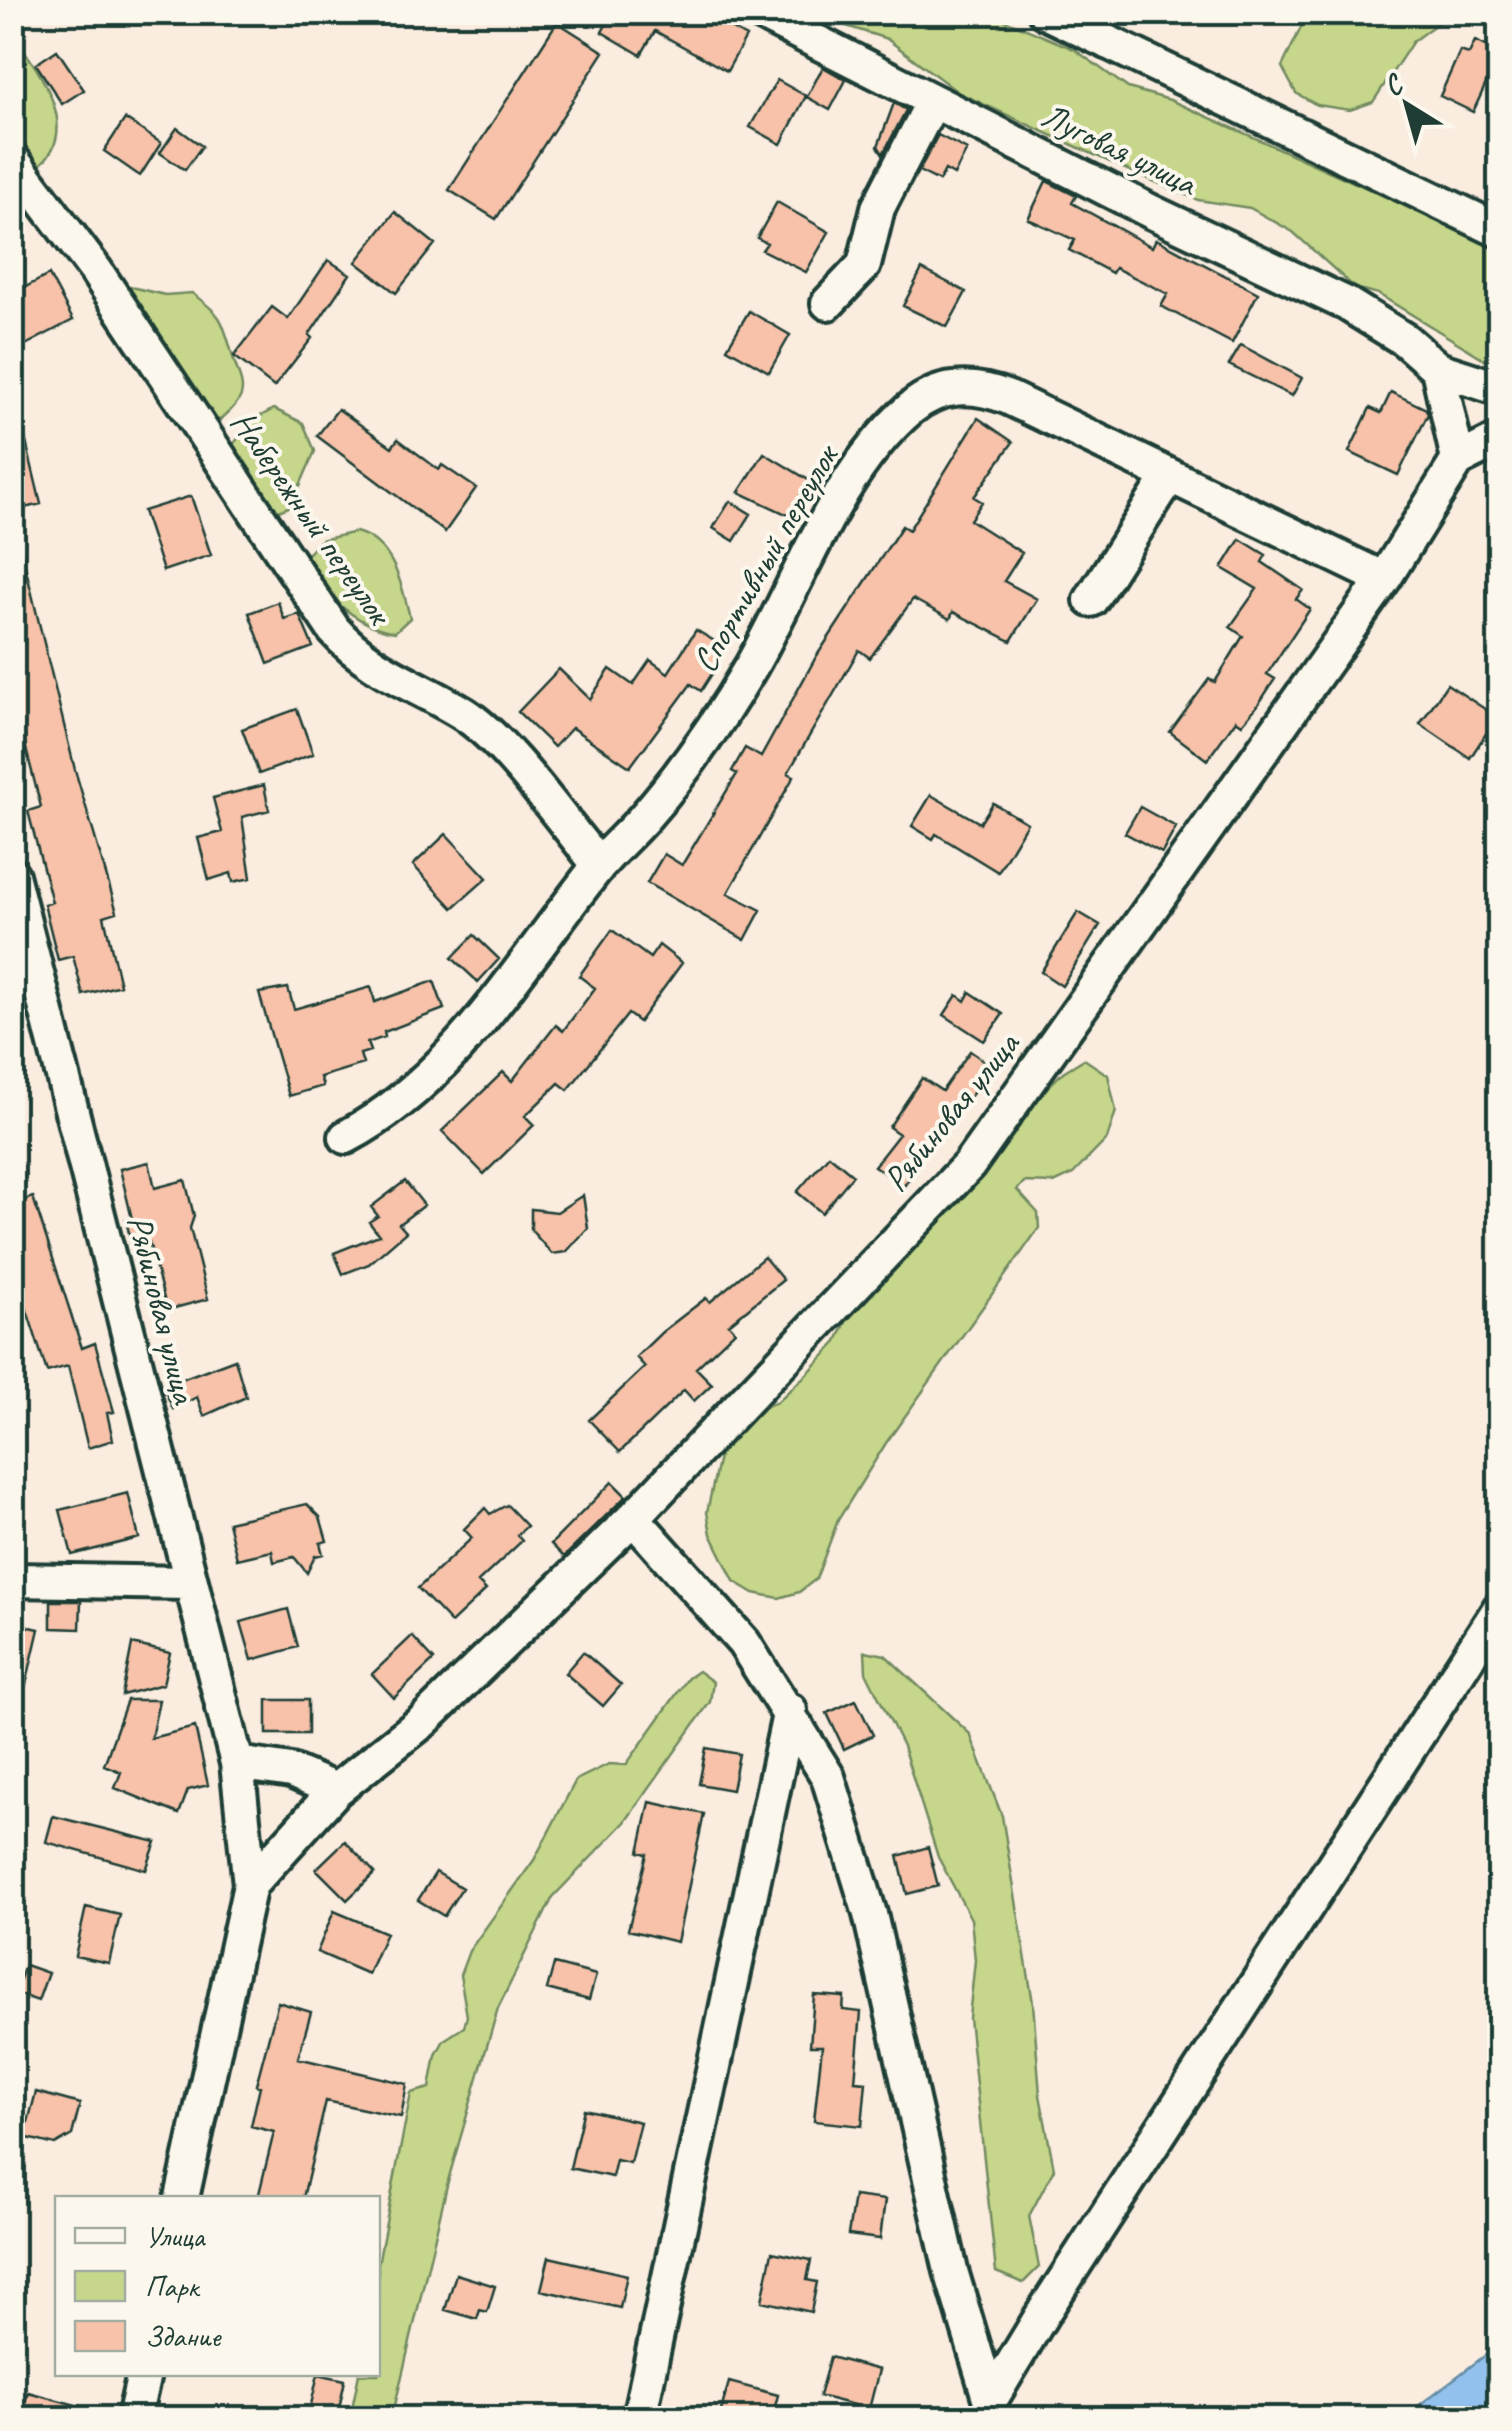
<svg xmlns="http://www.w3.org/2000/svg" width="1512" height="2431" font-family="Caveat,sans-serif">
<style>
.green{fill:#c6d78b;stroke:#728a60;stroke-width:2.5}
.water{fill:#93c1ee;stroke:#658ca4;stroke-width:2.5}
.building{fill:#f7c2a9;stroke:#1f3d34;stroke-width:2.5}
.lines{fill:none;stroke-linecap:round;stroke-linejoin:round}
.minor-casing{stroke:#1f3d34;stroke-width:40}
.minor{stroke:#fbf7ec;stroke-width:32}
.labels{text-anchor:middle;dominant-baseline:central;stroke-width:8;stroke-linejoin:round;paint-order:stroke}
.street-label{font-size:35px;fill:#1f3d34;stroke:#fbf7ec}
</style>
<rect width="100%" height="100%" fill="#faecdf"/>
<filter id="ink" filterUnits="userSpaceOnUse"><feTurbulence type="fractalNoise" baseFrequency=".01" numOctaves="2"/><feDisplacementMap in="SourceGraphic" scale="20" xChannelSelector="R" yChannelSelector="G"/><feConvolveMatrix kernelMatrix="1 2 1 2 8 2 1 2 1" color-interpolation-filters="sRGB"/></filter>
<g filter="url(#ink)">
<path class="green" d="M806,13H988L1074,49L1128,88L1170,100L1499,247V368L1378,294L1355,288L1293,232L1250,208L1198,200L1132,172L959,93L887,39Z
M1308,13V12L1451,13L1413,41L1373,102L1350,110L1317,105L1296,93L1282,67Z
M12,33C39,71 85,131 36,168L13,143Z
M127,286L165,295L192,293C221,316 221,315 231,350C240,386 255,391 220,420L205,417L121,287Z
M274,409L303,423L315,451L291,506L279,511L265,505L229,449L255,419Z
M356,532C393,542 402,584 410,618L395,632C356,626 318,592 305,556L321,540Z
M1084,1059L1108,1075L1116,1111L1107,1139L1073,1174L1054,1183L1024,1182L1017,1190L1038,1213L1039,1228L886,1443L838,1520L816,1579L799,1592L779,1598L754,1593L734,1581L711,1534L707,1512L723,1439L751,1412L777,1402L807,1374L836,1343L855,1303L989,1168L1029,1106L1063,1072Z
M865,1651L885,1655L970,1734L1002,1816L1033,2003L1040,2095L1054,2169L1029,2216L1039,2267L1023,2283L996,2272L969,2018L975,1960L971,1919L938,1857L903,1746L866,1672Z
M698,1671L713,1682L710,1702L625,1822L553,1897L498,2008L449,2177L392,2418H350L359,2374H378V2264L411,2093L430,2088L436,2055L444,2040L464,2027L467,2016L460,1975L469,1951L534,1860L576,1780L609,1764L626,1765L688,1678Z"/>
<path class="water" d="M1499,2345V2418H1402Z"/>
<path class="building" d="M613,12H702L746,37L727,71L655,31L641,55L602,32Z
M557,22L604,52L496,219L449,190Z
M1475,41L1500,53L1473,112L1440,96L1460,51L1469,54Z
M57,50L84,90L62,104L36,64Z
M823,67L846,80L830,110L807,97Z
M777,80L806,96L781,144L750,127Z
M894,103L906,110L883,154L878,146Z
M125,119L161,143L140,176L104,151Z
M177,128L202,146L185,170L160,153Z
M938,135L967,150L954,175L945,170L939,181L919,171Z
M1046,181L1076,196L1072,203L1152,247L1156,239L1258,293L1232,343L1161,306L1168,294L1115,268L1112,273L1069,250L1075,240L1028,219Z
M777,202L829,232L806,272L762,250L767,243L757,238Z
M395,212L435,244L396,293L356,262Z
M328,260L350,274L309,335L312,338L274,387L234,356L272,307L288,319Z
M922,269L966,292L947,327L903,306Z
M49,275L73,320L12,352V294Z
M749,311L790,335L769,372L727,348Z
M1241,345L1302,378L1292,396L1229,365Z
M1391,392L1426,409L1428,414L1398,475L1349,452L1370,408L1381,413Z
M338,409L392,447L398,439L439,470L442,465L476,488L445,532L317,436Z
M978,418L1013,442L974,497L982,502L970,520L1022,553L1004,581L1037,599L1011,641L953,612L950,619L913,599L870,658L859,650L788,773L794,776L728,893L761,910L745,940L647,883L664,854L682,865L737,774L732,771L745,748L761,757L816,657L902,526L909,530Z
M22,425L41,504L12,511V426Z
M764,453L810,481L788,515L739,492Z
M191,496L211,555L163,571L143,511Z
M730,501L751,514L734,541L713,528Z
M1240,539L1266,555L1262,562L1303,590L1296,599L1310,609L1267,674L1275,679L1258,705L1242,724L1236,720L1207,760L1170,732L1209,679L1215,682L1243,636L1230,627L1257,589L1222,568Z
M20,545L75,770L117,912L104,916L120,985L83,995L73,956L58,960L44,904L52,902L28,811L41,807L12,694V546Z
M278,602L284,619L299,614L313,647L268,664L249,613Z
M696,630L726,648L717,666L701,691L691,684L630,767L572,728L554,747L518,712L559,669L590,699L610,669L633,685L650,660L668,673Z
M1447,684L1497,717L1470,758L1420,724Z
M297,709L313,754L259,774L242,729Z
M264,785L269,810L242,817L251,878L233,882L231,873L209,880L198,838L222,832L213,798Z
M931,795L980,823L993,803L1027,823L998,872L936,834L933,839L912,826Z
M1140,807L1176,827L1162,853L1125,833Z
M446,834L487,878L453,908L413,865Z
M1078,912L1100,925L1062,986L1041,972Z
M612,930L650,958L659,945L682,963L639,1022L628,1014L568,1090L559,1083L525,1116L534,1125L484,1174L442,1131L503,1072L512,1081L556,1025L563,1031L595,988L579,976Z
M474,935L499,959L478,982L452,958Z
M434,981L444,1009L384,1032L385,1037L367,1043L370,1051L360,1054L363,1064L320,1077L323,1086L289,1096L259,993L288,988L294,1009L371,987L375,1002Z
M970,992L1003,1014L984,1041L944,1015L957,995L965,1001Z
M970,1051L993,1067L950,1123L943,1118L914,1162L919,1165L904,1186L874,1166L899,1134L889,1127L922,1078L942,1091Z
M829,1155L853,1175L822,1213L797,1192Z
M149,1162L155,1188L185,1180L194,1216L190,1228L208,1299L167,1310L149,1242L132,1246L126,1220L132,1219L120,1169Z
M405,1181L424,1205L399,1224L406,1232L369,1264L343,1274L334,1253L379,1235L369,1222L378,1216L371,1207Z
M583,1195L588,1228L566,1252L552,1254L531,1230V1209L557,1212Z
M33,1197L82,1348L95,1343L114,1412L107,1413L113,1440L88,1448L68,1366L47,1372L21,1292L12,1295V1204Z
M764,1257L783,1280L729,1324L735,1331L696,1368L712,1384L694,1401L684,1390L620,1452L589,1420L645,1367L636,1357L662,1332L706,1298L710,1302Z
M235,1359L246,1397L204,1416L197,1397L173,1409L163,1386Z
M612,1482L626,1496L564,1557L551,1544Z
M128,1493L139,1538L72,1555L60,1510Z
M307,1504L320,1517L327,1541L320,1543L323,1554L315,1556L307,1573L294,1557L274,1562L272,1551L237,1559L228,1522Z
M507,1505L527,1526L517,1535L522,1541L478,1582L486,1590L451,1623L418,1588L472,1538L464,1529L485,1508L490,1514Z
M51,1601H81L80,1629L51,1628Z
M288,1609L298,1647L252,1660L241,1622Z
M12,1623L39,1629L22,1701L12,1700Z
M412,1636L434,1660L394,1698L372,1674Z
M132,1644L170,1653L163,1684L122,1695Z
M583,1652L621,1685L603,1706L565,1673Z
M127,1700H159L151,1738L195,1727L208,1785L188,1790L179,1814L115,1788L121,1772L104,1765Z
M267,1700H308V1734H267Z
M856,1700L873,1735L844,1749L827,1713Z
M706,1748L739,1754L732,1790L699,1784Z
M650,1802L704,1814L677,1942L628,1930L647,1854L639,1852Z
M53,1816L156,1842L146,1870L46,1842Z
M345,1841L375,1873L347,1900L316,1869Z
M928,1847L938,1886L907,1894L898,1856Z
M436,1872L462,1888L444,1916L418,1900Z
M86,1907L120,1915L109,1963L75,1956Z
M334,1911L386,1933L368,1974L317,1952Z
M554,1964L596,1975L589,2000L547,1989Z
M25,1965L48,1973L38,2001L15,1993Z
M814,1995L844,1997L843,2010L861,2012L855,2081L866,2082L862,2126L814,2121L822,2046H810Z
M278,2002L311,2012L298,2058L407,2084L401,2117L326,2101L303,2198H258L274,2132L251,2126L260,2086L256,2085Z
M36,2092L80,2104L72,2135L55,2145L24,2137Z
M584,2109L640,2122L630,2163L616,2160L612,2177L570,2168Z
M854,2196L885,2200L880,2239L848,2235Z
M772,2252L811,2260L807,2280L817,2282L811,2312L762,2301Z
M549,2257L627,2275L620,2308L541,2290Z
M456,2274L495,2286L487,2312L480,2310L477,2319L445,2310Z
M830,2357L879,2370L869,2409L819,2396Z
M318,2374L345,2380L337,2418H308Z
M729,2382L778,2395L772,2418H719Z
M28,2392L98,2411L97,2418H21Z"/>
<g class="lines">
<g class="minor-casing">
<path id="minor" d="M758,12L1152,212L1347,304L1405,340L1438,369L1500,389
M1045,12L1500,231
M12,159L96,271L334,630C371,672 418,685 464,714C510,744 562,822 599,865
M828,303L864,265L878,208L933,101
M1458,460L1500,439
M1091,600L1169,477
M12,875L237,1763L250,1885L336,1790L291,1771L237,1763
M346,1137C455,1079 521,963 596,869C610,851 628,836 643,819C685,771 720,720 752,665C800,581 835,474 910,409C940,383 974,384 1009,398L1384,579
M633,1518L744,1643L828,1777L870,1914L951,2271L990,2401
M12,1580L189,1583
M336,1790L422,1722L633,1518L969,1165L1384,579L1458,460L1438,369
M182,2198L250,1885
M989,2414L990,2401L1045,2310L1500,1608
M134,2418L144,2374
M639,2418L790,1710"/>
</g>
<use href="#minor" class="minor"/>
</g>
</g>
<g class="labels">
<g class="street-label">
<text transform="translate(1119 149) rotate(26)">Луговая улица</text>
<text transform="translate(311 517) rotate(55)">Набережный переулок</text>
<text transform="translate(765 559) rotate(-60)">Спортивный переулок</text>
<text transform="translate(951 1112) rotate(-51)">Рябиновая улица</text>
<text transform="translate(162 1309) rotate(76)">Рябиновая улица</text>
</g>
</g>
<rect width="1512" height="2431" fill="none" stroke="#fbf7ec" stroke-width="50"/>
<rect x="25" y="25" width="1462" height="2381" fill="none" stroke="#1f3d34" stroke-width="4" filter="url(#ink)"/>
<rect x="55" y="2196" width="325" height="180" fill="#fbf7ec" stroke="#a3ada2" stroke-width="2.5"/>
<rect x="75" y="2228" width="50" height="15" fill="#fbf7ec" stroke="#a3ada2" stroke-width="2.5"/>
<text x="145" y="2246" font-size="30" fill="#1f3d34">Улица</text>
<rect x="75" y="2271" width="50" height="30" fill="#c6d78b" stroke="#a3ada2" stroke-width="2.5"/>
<text x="145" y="2296" font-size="30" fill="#1f3d34">Парк</text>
<rect x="75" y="2321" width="50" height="30" fill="#f7c2a9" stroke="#a3ada2" stroke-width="2.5"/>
<text x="145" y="2346" font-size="30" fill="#1f3d34">Здание</text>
<g transform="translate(1407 105) rotate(323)" stroke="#fbf7ec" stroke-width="8" paint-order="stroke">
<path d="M0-8L18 38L0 25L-18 38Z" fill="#1f3d34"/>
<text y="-15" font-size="28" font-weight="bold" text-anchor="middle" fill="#1f3d34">С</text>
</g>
</svg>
